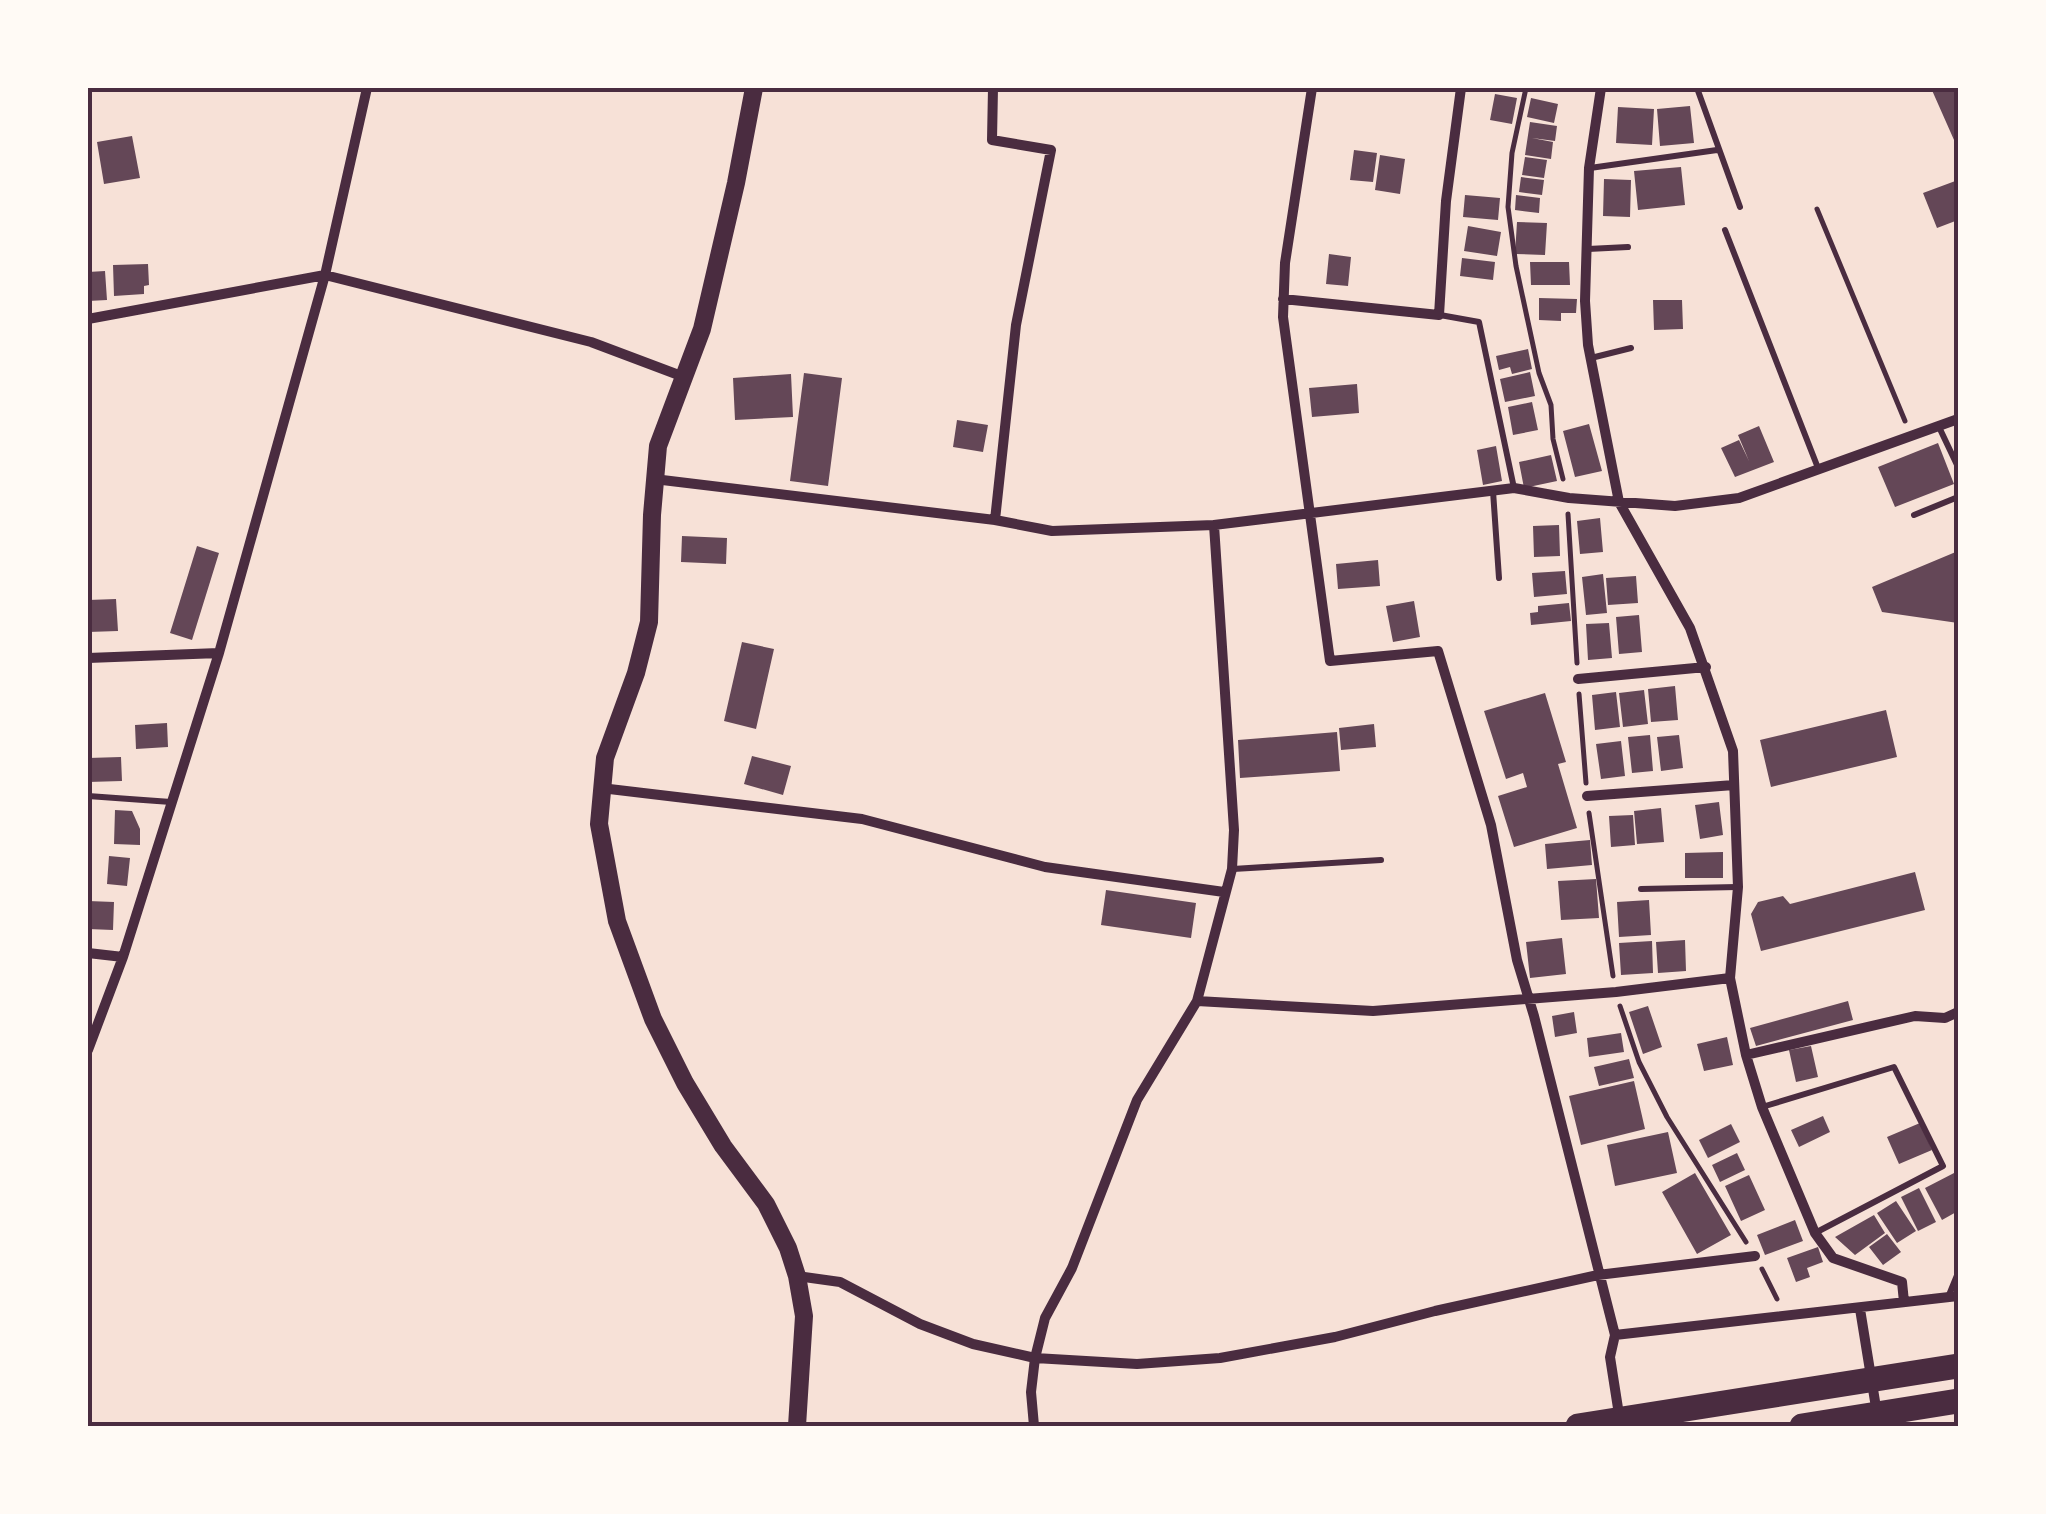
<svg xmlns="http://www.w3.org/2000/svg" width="2046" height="1514" font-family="'Asap Condensed',sans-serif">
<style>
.building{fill:#644757}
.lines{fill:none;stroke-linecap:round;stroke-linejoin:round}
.path{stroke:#4a2c40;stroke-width:5}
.service{stroke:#4a2c40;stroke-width:6}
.minor{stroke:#4a2c40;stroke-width:10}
.tertiary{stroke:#4a2c40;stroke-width:18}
.motorway{stroke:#4a2c40;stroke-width:25}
.neatline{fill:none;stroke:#4a2c40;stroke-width:4}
</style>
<rect width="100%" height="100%" fill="#f7e1d7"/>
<path class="building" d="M1931,88H1958V149Z
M1495,94L1517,98L1512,124L1490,120Z
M1531,98L1558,104L1554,123L1527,117Z
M1690,106L1694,143L1660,146L1657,109Z
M1618,107L1654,109L1652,145L1616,143Z
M1530,122L1557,126L1555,141L1532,138L1553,142L1551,159L1525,155Z
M132,136L140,178L104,184L97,142Z
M1354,150L1377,153L1373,182L1350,180Z
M1380,155L1405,159L1400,194L1375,190Z
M1525,157L1547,160L1544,178L1522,175Z
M1681,167L1685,205L1638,210L1634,171Z
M1521,177L1544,180L1542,195L1519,192Z
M1604,179L1631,180L1630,217L1603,216Z
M1958,180V220L1937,228L1923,193Z
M1465,195L1500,198L1498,220L1463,217Z
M1516,195L1540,198L1539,213L1515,210Z
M1517,222L1547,223L1545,255L1515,254Z
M1468,226L1501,232L1497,256L1464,251Z
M1329,254L1351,257L1348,286L1326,284Z
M1462,258L1495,262L1493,280L1460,276Z
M1530,262H1569L1570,285H1531Z
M148,264L149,285L144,286V294L114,296L113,265Z
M105,271L107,300L88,301V272Z
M1539,298L1577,299L1576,313H1561V321L1539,320Z
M1653,300H1682L1683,329L1654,330Z
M1528,349L1532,369L1512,374L1510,367L1499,370L1496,356Z
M1530,372L1535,396L1505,402L1500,379Z
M804,373L842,378L828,486L790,481Z
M791,374L793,417L735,420L733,378Z
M1357,384L1359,413L1312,417L1309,388Z
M1532,402L1538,430L1513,435L1508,407Z
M957,420L988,425L983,452L953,447Z
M1589,424L1602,471L1575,477L1563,431Z
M1759,426L1774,462L1735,477L1721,448L1739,440L1749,461L1738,435Z
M1938,443L1954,484L1895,507L1878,467Z
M1496,446L1502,481L1483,485L1477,450Z
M1551,455L1557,481L1524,488L1519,462Z
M1600,518L1603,552L1580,554L1577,521Z
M1559,525L1560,556L1534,557L1533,526Z
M682,536L727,538L726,564L681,562Z
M197,546L219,553L192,640L170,633Z
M1958,551V623L1882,612L1872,587Z
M1378,560L1380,586L1338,589L1336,564Z
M1565,571L1567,594L1534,597L1532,573Z
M1603,574L1607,613L1586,615L1582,577Z
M1636,576L1638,603L1608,605L1606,578Z
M116,599L118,631L88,632V600Z
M1414,601L1420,637L1393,642L1386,606Z
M1569,603L1571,621L1531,625L1530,613L1538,612V606Z
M1639,615L1642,652L1619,654L1616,617Z
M1609,623L1612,658L1588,660L1586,624Z
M742,642L774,649L756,729L724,721Z
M1675,686L1678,720L1651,722L1648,689Z
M1644,690L1648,724L1623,727L1619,693Z
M1616,692L1620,727L1595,730L1592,695Z
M1545,693L1566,762L1558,764L1577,828L1514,847L1498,796L1527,787L1523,773L1506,779L1484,711Z
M1886,710L1897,757L1771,787L1760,740Z
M167,723L168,747L136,749L135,725Z
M1374,724L1376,747L1341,750L1339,728Z
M1337,732L1340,771L1240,778L1238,740Z
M1650,735L1653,771L1632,773L1628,737Z
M1679,735L1683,768L1661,771L1657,737Z
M1621,741L1625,776L1601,779L1596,744Z
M752,756L791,766L783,795L744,784Z
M121,757L122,781L88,782V758Z
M1719,802L1723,835L1700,839L1695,805Z
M1661,808L1664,842L1637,844L1634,811Z
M115,810L132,811L140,829V845L114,844Z
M1633,815L1635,845L1611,847L1609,816Z
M1590,840L1592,865L1547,869L1545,844Z
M1723,852V878H1685V853Z
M109,856L130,858L127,886L107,884Z
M1915,872L1925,910L1761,951L1751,914L1758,902L1783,896L1790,904Z
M1596,879L1599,918L1561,920L1558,881Z
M1106,890L1196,903L1191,938L1101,925Z
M1649,900L1651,935L1619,937L1617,902Z
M88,901L114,902L113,930L88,929Z
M1562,938L1566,974L1530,978L1526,942Z
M1685,940L1686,971L1658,973L1656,942Z
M1652,941L1653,973L1621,975L1619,943Z
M1848,1001L1853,1020L1756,1046L1750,1028Z
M1648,1006L1662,1047L1643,1054L1629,1012Z
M1574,1012L1577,1033L1555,1037L1552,1016Z
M1621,1033L1624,1052L1589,1057L1587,1038Z
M1727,1037L1733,1065L1704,1071L1697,1044Z
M1811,1046L1818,1077L1796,1082L1789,1050Z
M1629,1059L1634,1078L1599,1086L1594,1067Z
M1634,1081L1645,1129L1581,1145L1569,1096Z
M1823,1116L1830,1132L1799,1147L1791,1130Z
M1920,1123L1932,1150L1899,1164L1887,1137Z
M1731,1124L1740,1142L1708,1158L1699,1140Z
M1668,1132L1677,1173L1615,1186L1607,1145Z
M1737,1153L1745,1170L1720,1182L1712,1165Z
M1956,1172L1958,1211L1942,1220L1925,1188Z
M1695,1173L1731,1235L1697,1254L1662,1192Z
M1749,1175L1765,1210L1741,1221L1725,1186Z
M1919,1188L1936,1222L1918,1231L1901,1197Z
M1896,1201L1916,1231L1897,1243L1877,1213Z
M1874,1215L1885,1233L1855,1255L1835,1237Z
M1795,1220L1803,1241L1765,1255L1757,1235Z
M1887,1234L1901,1252L1883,1265L1869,1247Z
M1818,1247L1823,1262L1807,1268L1810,1277L1796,1282L1787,1258Z"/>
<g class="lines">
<path class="path" d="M1526,88L1512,153L1508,207L1516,266L1539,373L1551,405L1553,439L1563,479
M1817,209L1905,421
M1568,514L1577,663
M1579,694L1586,783
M1589,813L1613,976
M1620,1006L1639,1062L1667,1117L1746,1242
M1762,1269L1777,1299"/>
<path class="service" d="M1697,88L1740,207
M1590,168L1717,150
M1725,230L1818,468
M1588,249L1628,247
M1440,315L1479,322L1514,488
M1591,358L1631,348
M1939,427L1958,467
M1493,491L1499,578
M1914,515L1958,497
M88,796L171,802
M1233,869L1381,860
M1641,889L1737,887
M1762,1107L1894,1067L1943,1166L1815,1233
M1949,1295L1958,1273"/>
<path class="minor" d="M1312,88L1285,263L1283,317L1330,661L1438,651L1491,825L1517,960L1534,1016L1615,1335L1958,1296
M1601,88L1589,168L1585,301L1588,345L1619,502L1690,628L1733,751L1738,887L1730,978L1746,1055L1762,1107L1815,1233L1833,1258L1902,1282L1904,1302
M1283,299L1439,315L1446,201L1461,88
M88,319L325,275L367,88
M654,479L995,520L1016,325L1051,150L992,140L993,88
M995,520L1052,531L1214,525L1234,830L1232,869L1197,1001L1137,1100L1072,1268L1045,1318L1035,1358L1031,1392L1034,1426
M1214,525L1514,488L1569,498L1675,506L1739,498L1958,419
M88,658L219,653
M1578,679L1706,667
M601,788L862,819L1045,867L1224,892
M1587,796L1734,785
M88,953L123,957L88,1050
M123,957L219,653L325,275L591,342L684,377
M1197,1001L1373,1011L1616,992L1730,978
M1746,1055L1915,1016L1945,1018L1958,1012
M797,1276L840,1282L920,1324L973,1344L1035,1358L1137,1364L1220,1358L1335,1337L1435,1311L1598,1275L1755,1256
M1860,1309L1879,1426
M1615,1335L1610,1357L1620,1421"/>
<path class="tertiary" d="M754,88L736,183L702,329L658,446L652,515L649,622L636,673L605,758L599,824L617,921L653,1019L685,1083L723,1146L766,1204L788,1248L797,1276L804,1316L797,1426"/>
<path class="motorway" d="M1578,1426L1958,1366
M1802,1426L1958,1401"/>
</g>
<rect width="2046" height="1514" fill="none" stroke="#fffaf5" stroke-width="180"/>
<rect x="90" y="90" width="1866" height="1334" class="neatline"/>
</svg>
